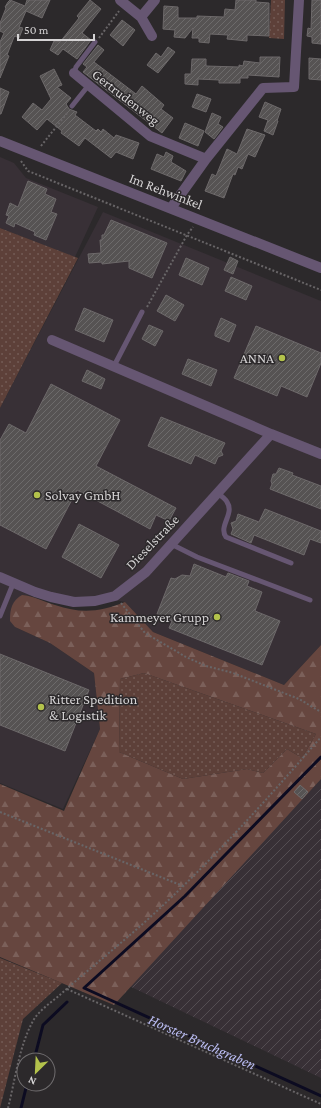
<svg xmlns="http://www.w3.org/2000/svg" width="321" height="1108" font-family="'Crimson Pro',serif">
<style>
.built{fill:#383036}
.industrial{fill:url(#industrial-furrows)}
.grass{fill:url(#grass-dots)}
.forest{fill:url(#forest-firs);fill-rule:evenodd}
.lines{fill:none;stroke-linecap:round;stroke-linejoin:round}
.stream{stroke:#0c0b21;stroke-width:3}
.building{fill:url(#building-hatch);stroke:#6d696a}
.path{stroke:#686567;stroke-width:2;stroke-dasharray:2 2;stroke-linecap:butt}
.service{stroke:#665672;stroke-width:5}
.minor{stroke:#665672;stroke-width:10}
.tertiary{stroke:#665672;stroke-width:10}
.poi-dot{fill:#b3c24b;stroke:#2c292b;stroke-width:1.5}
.labels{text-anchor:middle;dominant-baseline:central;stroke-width:3;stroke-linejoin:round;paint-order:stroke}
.street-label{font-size:14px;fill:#d5d3d4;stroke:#2c292b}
.poi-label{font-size:14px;fill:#d5d3d4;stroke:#2c292b;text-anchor:end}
.water-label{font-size:15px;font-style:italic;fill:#babcf2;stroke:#2c292b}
</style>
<defs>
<pattern id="industrial-furrows" width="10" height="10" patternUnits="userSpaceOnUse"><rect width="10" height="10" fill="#383036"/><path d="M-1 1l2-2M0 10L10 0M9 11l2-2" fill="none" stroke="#544d52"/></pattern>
<pattern id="grass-dots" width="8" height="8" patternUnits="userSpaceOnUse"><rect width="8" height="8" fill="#5d4039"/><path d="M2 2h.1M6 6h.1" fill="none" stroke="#735b55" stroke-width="1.8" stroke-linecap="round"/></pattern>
<pattern id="forest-firs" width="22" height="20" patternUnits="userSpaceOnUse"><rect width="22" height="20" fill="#66463f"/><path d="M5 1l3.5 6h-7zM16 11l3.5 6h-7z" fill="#7b605a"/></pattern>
<pattern id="building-hatch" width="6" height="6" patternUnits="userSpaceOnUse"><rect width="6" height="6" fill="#565353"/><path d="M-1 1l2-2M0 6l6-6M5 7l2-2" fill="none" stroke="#6d6b6b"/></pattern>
</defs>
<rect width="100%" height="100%" fill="#2c292b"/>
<path class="built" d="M0,157L14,163L26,178L98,207L75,257L0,228Z
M103,212L321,301V645L284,685L153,632L125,602L100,597L74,602L33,591L30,596L22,595L15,627L50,643L94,673L100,729L63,809L0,783V408Z"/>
<path class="industrial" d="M321,779V1078L125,984Z"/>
<path class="grass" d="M271,0H285L284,39L269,38Z
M0,228L78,258L0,408Z
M144,673L316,734L302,758L287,749L263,773L247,769L183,779L119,752L120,679Z
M0,958L62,983L23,1019L0,1108Z"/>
<path class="forest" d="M22,595C34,596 44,602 55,605C81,614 100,612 125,602L153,632L284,685L321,645V779L114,1005L0,957V784L64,811L100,729L94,673L50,643L15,627L10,621C10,608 12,601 22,595ZM144,673L316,734L302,758L287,749L263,773L247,769L183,779L119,752L120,679Z"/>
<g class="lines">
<path class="stream" d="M321,757L185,896L84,988L321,1096
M34,1060L43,1025L67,1002
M21,1108L27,1084"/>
</g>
<path class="building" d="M10,0L25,6L27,0H50L42,18L26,11L19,27L23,28L19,38L15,36L14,37L7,55L9,56L0,78V42L4,33L0,31V23L6,8L5,7L8,2Z
M90,0L101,9L82,33L91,40L77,59L63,49L58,55L50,50L54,41L56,42L58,41L60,42L79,18L77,16Z
M236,0H256V2L269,3V36L247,35V41L227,39L228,35L210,34L209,43L199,42V38H192L193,28L185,38L174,37L175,30L163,29L164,6L178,7V18H197V16L224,17L225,9L235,10Z
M312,0H321V44L312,43V37L307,36L308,28L311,29Z
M122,20L135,30L123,46L110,35Z
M98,45L104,50L94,62L136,94L142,86L164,105L161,109L173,118L162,133L83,72L87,67L83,64Z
M168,47L175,52L158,73L147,65L156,53L161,57Z
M260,57H280L279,77L248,75V78H240V83H219V80L198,79V85L185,84V74H191L192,59H206V66L239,67V65L243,66L244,61L260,63Z
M309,58L321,59V80L309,79Z
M54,69L62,85L57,87L71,98L66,104L69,109L77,112L75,115L96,131L98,129L101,132L103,129L114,138L116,135L139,143L133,159L116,152L111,158L85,138L79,146L61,133L62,131L47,119L37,130L22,117L33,103L42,110L51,99L40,76Z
M0,88L9,92L1,114H0Z
M197,94L211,99L206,112L192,107Z
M265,102L281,109L277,121H278L273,135L264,131L268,120L259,117Z
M212,113L221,117L218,124L223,127L214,139L205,132Z
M185,123L204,131L198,146L179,138Z
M247,129L265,135L255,157L248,154L242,169L238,167L235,175L233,174L224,198L205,191L212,174L216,176L227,149L237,154Z
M166,152L173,156L171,162L186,171L181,181L151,169L157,154L164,157Z
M28,181L47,189L45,194L56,199L51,212L57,214L46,240L34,235L35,232L15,223L14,227L6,223L9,216L6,215L10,203L18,207Z
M111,220L167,243L152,278L129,268V261L102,264V262L89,263L88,254L101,253L100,240H102V235H104Z
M230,257L238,261L233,274L224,270Z
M186,258L209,268L202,285L179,275Z
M231,277L252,286L246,300L225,291Z
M166,295L184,305L175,321L157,311Z
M84,308L113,320L104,342L75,330Z
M221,318L236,325L229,342L215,336V333Z
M149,325L163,331L155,346L142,339Z
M256,326L321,353V363L307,397L281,386L277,396L234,378Z
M188,359L217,370L211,386L182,374Z
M87,370L105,379L101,389L82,381Z
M51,384L120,420L96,466L176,508L169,521L156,515L150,529L77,490L46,549L0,525V440L9,424L26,433Z
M161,417L225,443L221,451L223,455L218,457L215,464L195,455L191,464L148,446Z
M279,468L293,473L292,475L321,486V509L270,489L272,484L271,481L273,474H276Z
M265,509L321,531V543L310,539L304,555L254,535L251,543L231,534L233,529L231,523L236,521L238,514L259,522Z
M79,524L119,545L101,578L62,557Z
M194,564L226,577L228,573L249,581L247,586L262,592L255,611L280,621L262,665L169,628L172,621L157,614L171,578L175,579L182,575L190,576Z
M0,654L89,690L65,751L0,725Z
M300,785L308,792L302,799L294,792Z"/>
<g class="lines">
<path class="path" d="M99,38L119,11
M41,146L68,112
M21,161L28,171L321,290
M147,307L187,235L193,227
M121,603L145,633L186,657L206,666L233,673L299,699L321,712
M0,812L183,886
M67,989L321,1104
M8,1108C15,1081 19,1046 33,1021C39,1010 52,1002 61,994C89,969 118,946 146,921C209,864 266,801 321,737"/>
<path class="service" d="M74,73L76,67L95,42
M72,106L88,86
M114,366L142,312
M217,493C220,495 225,498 227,502C235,514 218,526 226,537L291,563
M171,544L197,557L310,600
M0,616L13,584"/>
<path class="minor" d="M120,0L141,17L155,0
M141,17L152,36
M74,73L150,136L206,159
M171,208L206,159L263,88L294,87L299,0
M52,340L271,434
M0,577L35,592L51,597L74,602L95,601L115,596L146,572L271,434L321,454"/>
<path class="tertiary" d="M0,141L321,268"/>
</g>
<g class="poi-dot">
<circle cx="282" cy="358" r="4"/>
<circle cx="37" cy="495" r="4"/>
<circle cx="217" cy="617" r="4"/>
<circle cx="41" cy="707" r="4"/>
</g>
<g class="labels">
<g class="street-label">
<text transform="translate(126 97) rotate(38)">Gertrudenweg</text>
<text transform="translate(166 191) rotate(21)">Im Rehwinkel</text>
<text transform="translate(152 542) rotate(-46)">Dieselstraße</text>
</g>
<g class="poi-label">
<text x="274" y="358">ANNA</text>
<text x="45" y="495" text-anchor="start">Solvay GmbH</text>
<text x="209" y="617">Kammeyer Grupp</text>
<text x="49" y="699" text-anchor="start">Ritter Spedition<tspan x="49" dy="16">&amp; Logistik</tspan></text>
</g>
<g class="water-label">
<text transform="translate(202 1042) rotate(24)">Horster Bruchgraben</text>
</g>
</g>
<g transform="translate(36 1072) rotate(204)"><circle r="19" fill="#2c292b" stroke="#706d6f"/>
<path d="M0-3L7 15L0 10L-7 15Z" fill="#b3c24b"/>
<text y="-6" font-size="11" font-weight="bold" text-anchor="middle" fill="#d5d3d4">N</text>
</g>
<path d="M18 34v6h76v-6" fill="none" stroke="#d5d3d4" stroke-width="2"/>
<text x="24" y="34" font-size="12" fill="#d5d3d4" stroke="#2c292b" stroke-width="3" paint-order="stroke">50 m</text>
</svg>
